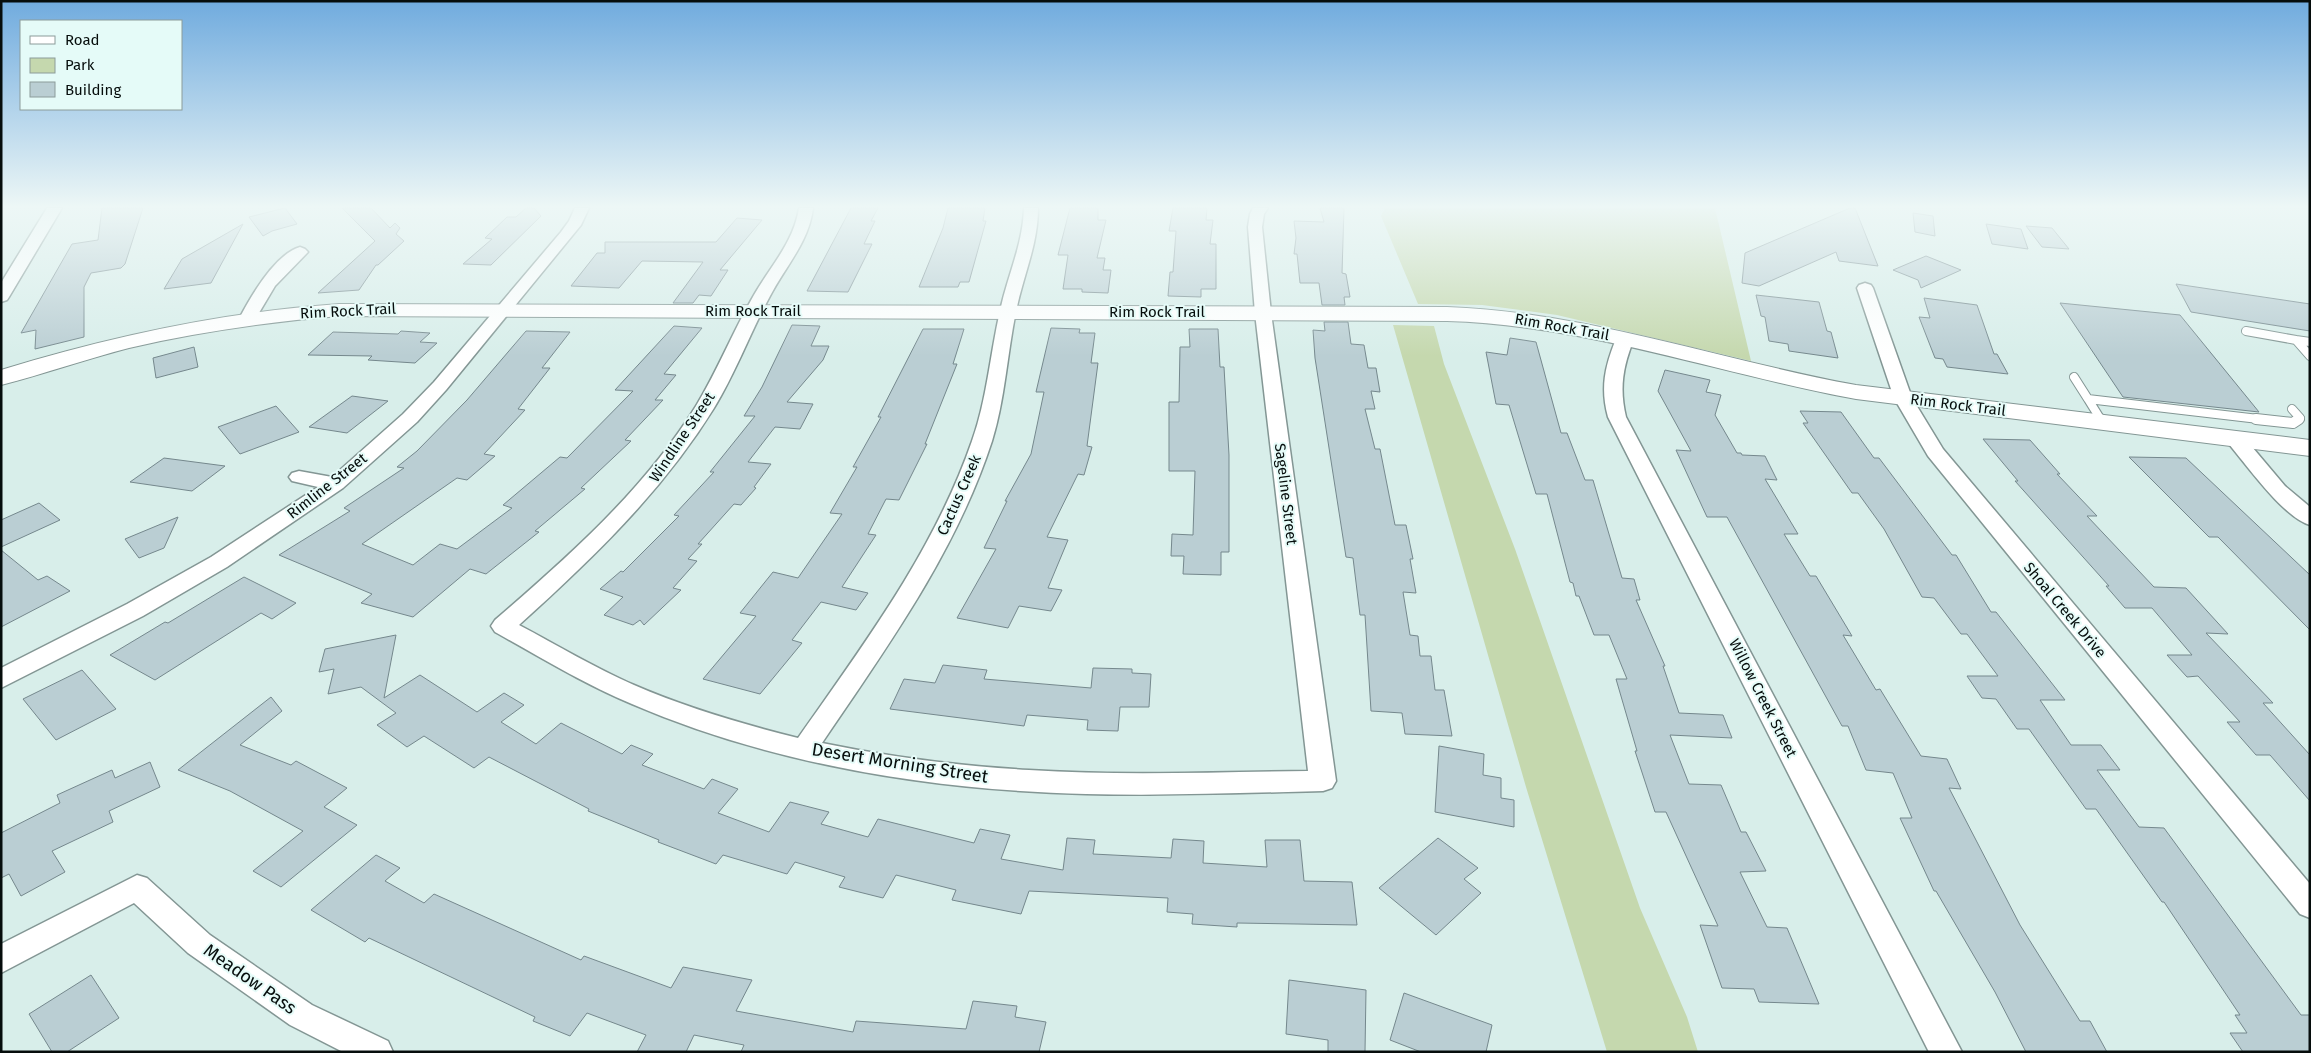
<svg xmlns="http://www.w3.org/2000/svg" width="2311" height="1053" font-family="'Fira Sans',sans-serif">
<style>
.green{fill:#c5d8ae}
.building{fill:#baced3;stroke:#75888d}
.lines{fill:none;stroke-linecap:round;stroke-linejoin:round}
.lane-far1-casing{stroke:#839694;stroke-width:10}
.lane-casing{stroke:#839694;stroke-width:12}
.street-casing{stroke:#839694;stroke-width:3}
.secondary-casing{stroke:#839694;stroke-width:2}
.lane-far1{stroke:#fff;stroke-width:8}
.lane{stroke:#fff;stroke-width:10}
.street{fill:#fff;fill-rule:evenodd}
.secondary{fill:#fff;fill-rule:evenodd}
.labels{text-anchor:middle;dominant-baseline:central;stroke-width:4;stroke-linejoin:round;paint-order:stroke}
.street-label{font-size:15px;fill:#060d0c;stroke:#e5fbf8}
.near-street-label{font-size:18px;fill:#060d0c;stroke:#e5fbf8}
</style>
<rect width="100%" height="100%" fill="#d8eeea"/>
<path class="green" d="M1385,208H1715L1751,361L1557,315L1482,305L1418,304L1381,216Z
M1393,325L1434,326L1444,364L1515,549L1640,908L1687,1017L1698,1052H1607L1526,787Z"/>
<path class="building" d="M102,208H143L125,264L121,268L91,273L84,287V337L35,349L36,330L21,333L72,244L98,240Z
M285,208L297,224L272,231L263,236L249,217Z
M342,208H371L390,228L395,223L400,228L396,234L404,241L378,265H376L359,290L318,293L375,241Z
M526,208H534L541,216L491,265L463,264L492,239L485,238L507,217H516Z
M851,208H878L871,221H875L864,244H872L848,292L807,291Z
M948,208H985L983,221H986L969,282H960L958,287H919L943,228Z
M1070,208H1098V220H1106L1097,258H1105L1103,270H1111L1108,293L1082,292V289H1063L1068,255H1058Z
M1173,208H1207L1206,220H1213L1210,244H1216V289H1201V297L1168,296L1170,272H1173L1176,231H1169Z
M1320,208H1344L1342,273L1346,274L1350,297H1344L1345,305H1322L1319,283H1300L1297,254H1294L1296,238L1294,221L1324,222Z
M1850,208H1855L1878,266L1839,261L1836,252L1759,286L1742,283L1745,253Z
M1913,213L1933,216L1935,236L1915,232Z
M737,218L762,220L720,270H728L711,296L699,295L693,303H673L703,262L642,261L619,288L571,286L597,253H605V242H716Z
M243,224L211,283L164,289L182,259Z
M1986,224L2021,229L2028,249L1992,244Z
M2026,226L2052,228L2069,249L2042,247Z
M1926,256L1961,270L1921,288L1918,280L1893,270Z
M2176,284L2310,304V331L2191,312Z
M1756,295L1819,302L1827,331L1831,332L1838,358L1789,351L1788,344L1769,341L1765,317L1761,316Z
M1924,298L1977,305L1994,354H1997L2008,374L1947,367L1943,359L1935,358L1919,317L1930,318Z
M2060,303L2180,315L2259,412L2123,397Z
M1324,322H1348L1351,344L1364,345L1368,368H1376L1380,392L1371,391L1375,409H1365L1375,449H1380L1395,525H1406L1413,559H1410L1416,593L1403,592L1410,635L1418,636L1420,656H1431L1435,690H1444L1452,736L1405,734L1402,713L1371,711L1365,615H1360L1353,558L1346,557L1315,358L1313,330L1325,331Z
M792,325L820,326L811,346H829L823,360L787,402L813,404L800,429L775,427L748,462L771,464L754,487L756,488L741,505L734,504L698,544H702L688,559L697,561L673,588L681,590L644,625L640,620L633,625L604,615L623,597L600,589L621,571L623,572L679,516L674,515L714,472H710L755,416H744L762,387Z
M674,326L702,328L664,374L676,375L655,400H663L625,440L631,441L581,488L585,489L535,531L539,532L486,574L470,569L413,617L361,603L372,594L279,555L350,511L344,508L404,468L397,467L417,451L467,400L526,331L570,332L542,368H550L518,409L525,410L484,454L495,456L467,480L457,478L362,544L413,565L440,544L457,549L512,508L503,505L560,457L567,458L633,391L615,390Z
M1051,328L1080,329L1079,333H1095L1091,363H1098L1087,446L1092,447L1084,475L1078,474L1047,537L1068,540L1048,588L1062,590L1051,611L1019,606L1008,628L957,618L996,549L984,548L1007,501H1005L1031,454L1044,392H1036Z
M923,329H964L953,364H957L925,444H927L899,500L886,499L868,534L876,535L842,587L868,593L856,610L821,602L792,640L802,643L760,694L703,679L756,616L740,613L773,572L798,578L842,514L830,513L857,467H853L881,417H878Z
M1189,329H1218L1220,367H1224L1229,455V552H1221V575L1183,574L1184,556H1171L1172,534L1193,535L1195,471H1169V402H1179L1180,347H1190Z
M401,331L430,333L420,342L437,343L415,363L368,360L372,356L308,355L333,332L398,334Z
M1510,338L1536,342L1561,433H1567L1585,480H1593L1622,578L1634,579L1640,600H1636L1665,666H1663L1679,713L1723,715L1732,738L1670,735L1689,784L1721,785L1741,832H1746L1766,871L1740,872L1767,927L1787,928L1819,1004L1759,1002L1754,989L1722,988L1700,925L1718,926L1666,812H1655L1635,751H1637L1616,679H1627L1609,635H1594L1579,596H1576L1573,583L1570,582L1547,494H1536L1509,405L1496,404L1486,352L1507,355Z
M194,347L198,367L156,378L153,358Z
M1665,370L1710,380L1706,392L1721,395L1715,415L1737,453H1741L1742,455L1765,456L1777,480L1765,479L1798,534H1784L1810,576H1816L1852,636L1843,635L1876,690L1880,689L1921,756L1947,759L1961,789L1949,788L2020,925L2080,1021H2090L2107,1052H2026L1995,992L1936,891H1934L1900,818H1912L1893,773L1866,770L1848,726H1842L1727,517H1707L1676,450L1691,451L1658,391Z
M352,396L388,401L347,433L309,427Z
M276,406L299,432L240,454L218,427Z
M1800,411L1841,412L1874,458H1879L1952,555H1956L1991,612H1996L2065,700H2040L2071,745H2101L2120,770H2097L2139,827L2164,828L2301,1015H2310V1052H2243L2230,1033H2247L2235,1015H2240L2164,902H2162L2096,809H2086L2029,729H2017L1996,699L1982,698L1967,676H1998L1967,634H1961L1934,598L1922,597L1884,529L1858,493H1852L1803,423H1808Z
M1983,439L2030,440L2060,474H2057L2097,516H2087L2154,587L2186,588L2228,634L2206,633L2273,703H2263L2310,755V801L2270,755H2256L2227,722H2240L2198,676L2187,677L2167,655H2192L2152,608H2125L2106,586H2109L2015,481H2018Z
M2129,457L2186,458L2310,575V630L2218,537H2209Z
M164,458L225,466L192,491L130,482Z
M39,503L60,520L1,547V520Z
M178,517L164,548L139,558L125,539Z
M1,550L38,580L47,576L70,591L1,627Z
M244,577L296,603L272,619L261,613L155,680L110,655L165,622L168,623Z
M396,635L384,698L420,675L477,712L504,693L524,705L501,722L536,744L561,723L622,754L631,745L653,754L642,765L704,789L712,779L738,789L718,813L769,832L790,802L829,812L821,824L868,837L878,819L974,843L980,829L1010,835L1001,859L1063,870L1067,838L1095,840L1093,854L1171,858L1173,839L1204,841L1203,863L1267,867L1265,840H1300L1304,881L1352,882L1357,925L1237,923V927L1192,924L1193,914L1167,912L1168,898L1029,891L1021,914L952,900L956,890L896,875L883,898L839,887L845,877L795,862L787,874L723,855L716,864L658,842L659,840L588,811L589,809L489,757L474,768L424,736L407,747L377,725L396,713L361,687L328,694L334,669L319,672L325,649Z
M943,665L987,670L984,679L1091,688L1093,668L1132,669V673L1151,674L1149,707H1120L1118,731L1087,730L1088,720L1027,715L1024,726L890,709L904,679L935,683Z
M82,670L116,709L56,740L23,699Z
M271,697L282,711L240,745L291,765L296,761L347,788L324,807L357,825L281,887L253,871L303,831L230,791L178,770Z
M1439,746L1484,754L1483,775L1501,778V798L1514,800V827L1435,812Z
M150,762L160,787L109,811L113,822L52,851L65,872L21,896L9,874L1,878V833L60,803L57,795L112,770L115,778Z
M1438,838L1478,868L1464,879L1481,893L1436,935L1379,888Z
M376,855L400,868L385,881L424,903L434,894L581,960L584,956L671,988L683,967L752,980L736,1011L853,1032L856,1021L966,1029L973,1001L1017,1006L1015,1017L1046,1022L1039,1052H741L744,1045L694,1035L686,1052H637L646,1035L587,1013L570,1036L533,1021L535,1017L369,938L365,942L311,910Z
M91,975L119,1018L67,1052H52L29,1014Z
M1289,980L1366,990L1365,1052H1328V1040L1286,1034Z
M1404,993L1492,1025L1486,1052H1421L1390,1040Z"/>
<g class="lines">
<g class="lane-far1-casing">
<path id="lane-far1" d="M2246,331L2296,340
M2310,342L2296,340L2310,356
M2074,377L2088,399
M2292,409L2300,418L2297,420
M2101,420L2088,399L2267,420"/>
</g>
<g class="lane-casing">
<path id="lane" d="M2100,419L2103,423
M2256,419L2293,423L2299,419"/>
</g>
<g class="street-casing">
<path id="street" d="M47,208H62L9,297L7,300L1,302V283Z
M575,208H589L581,225L446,390L417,422L343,488L227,567L143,616L1,688V668L127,604L211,557L318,487L292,481L289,477L292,473L299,471L332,477L403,414L434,382L561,232L569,221Z
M799,208H813C809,242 785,267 770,296C750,333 736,372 714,408C662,492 592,559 519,625C557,645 595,668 634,685C687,708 742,724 798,738C864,644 934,551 972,441C987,399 990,355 1000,311C1007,277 1023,245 1024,208H1038C1038,245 1023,276 1016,311C1007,355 1005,399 992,441C956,552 887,647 822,743C890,757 959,766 1029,770C1122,776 1215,772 1308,771L1255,313L1248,227L1250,214L1253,208H1268L1264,214L1262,227L1271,313L1336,781L1332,788L1323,791C1244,793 1165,796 1086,794C932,790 774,765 632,704C584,684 540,657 495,632L491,626L495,620C569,556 644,490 696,406C718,370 733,331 754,295C770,267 794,242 799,208Z
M300,247L305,249L308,252L275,286L253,323H241L239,319C250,298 275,254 300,247Z
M1865,283L1871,285L1873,288L1912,398L1943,449L2310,884V918L2300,914L1928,456L1894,398L1857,288L1859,285Z
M1625,334L1631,335L1634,339C1623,366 1619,388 1626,417L1962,1052H1929L1608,417C1600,388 1605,366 1616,339L1619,335Z
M2235,433L2242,435L2285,486L2310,507V525C2284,518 2246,464 2228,443L2225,439L2228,435Z
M137,875L147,878L210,935L312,1005L388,1041L393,1052H343L290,1025L188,953L134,903L1,973V944Z"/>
</g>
<g class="secondary-casing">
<path id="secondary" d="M339,304L1447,307C1587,312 1719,360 1856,385L2310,440V456L1856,399C1718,374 1588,325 1447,321L339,316C268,322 198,332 129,348C86,359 44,374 1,385V370C112,336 223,312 339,304Z"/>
</g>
<use href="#lane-far1" class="lane-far1"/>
<use href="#lane" class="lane"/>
<use href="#street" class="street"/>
<use href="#secondary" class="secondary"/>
</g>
<linearGradient id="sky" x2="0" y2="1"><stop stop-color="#70abde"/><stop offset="0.58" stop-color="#edf7f6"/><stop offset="1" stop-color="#edf7f6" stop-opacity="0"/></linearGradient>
<rect width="2311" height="356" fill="url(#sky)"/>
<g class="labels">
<g class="street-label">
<text transform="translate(348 311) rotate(-3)">Rim Rock Trail</text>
<text x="753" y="311">Rim Rock Trail</text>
<text x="1157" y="312">Rim Rock Trail</text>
<text transform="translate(1562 327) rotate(10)">Rim Rock Trail</text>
<text transform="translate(1958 405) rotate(7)">Rim Rock Trail</text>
<text transform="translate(682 437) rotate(-56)">Windline Street</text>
<text transform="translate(327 486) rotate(-38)">Rimline Street</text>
<text transform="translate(1286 494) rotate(83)">Sageline Street</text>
<text transform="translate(959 495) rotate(-66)">Cactus Creek</text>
<text transform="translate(2065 610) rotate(50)">Shoal Creek Drive</text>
<text transform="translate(1763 698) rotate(63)">Willow Creek Street</text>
</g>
<g class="near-street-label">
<text transform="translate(900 763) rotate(9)">Desert Morning Street</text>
<text transform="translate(250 979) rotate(35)">Meadow Pass</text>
</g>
</g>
<rect width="2311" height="1053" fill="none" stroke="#060d0c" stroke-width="5"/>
<rect x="20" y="20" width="162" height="90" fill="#e5fbf8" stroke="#8c9c9a"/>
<rect x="30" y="36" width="25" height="8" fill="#ffffff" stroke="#8c9c9a"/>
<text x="65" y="45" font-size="15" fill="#060d0c">Road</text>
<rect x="30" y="58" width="25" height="15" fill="#c5d8ae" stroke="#8c9c9a"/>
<text x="65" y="70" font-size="15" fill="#060d0c">Park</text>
<rect x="30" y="82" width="25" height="15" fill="#baced3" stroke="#8c9c9a"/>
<text x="65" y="95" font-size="15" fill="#060d0c">Building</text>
</svg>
